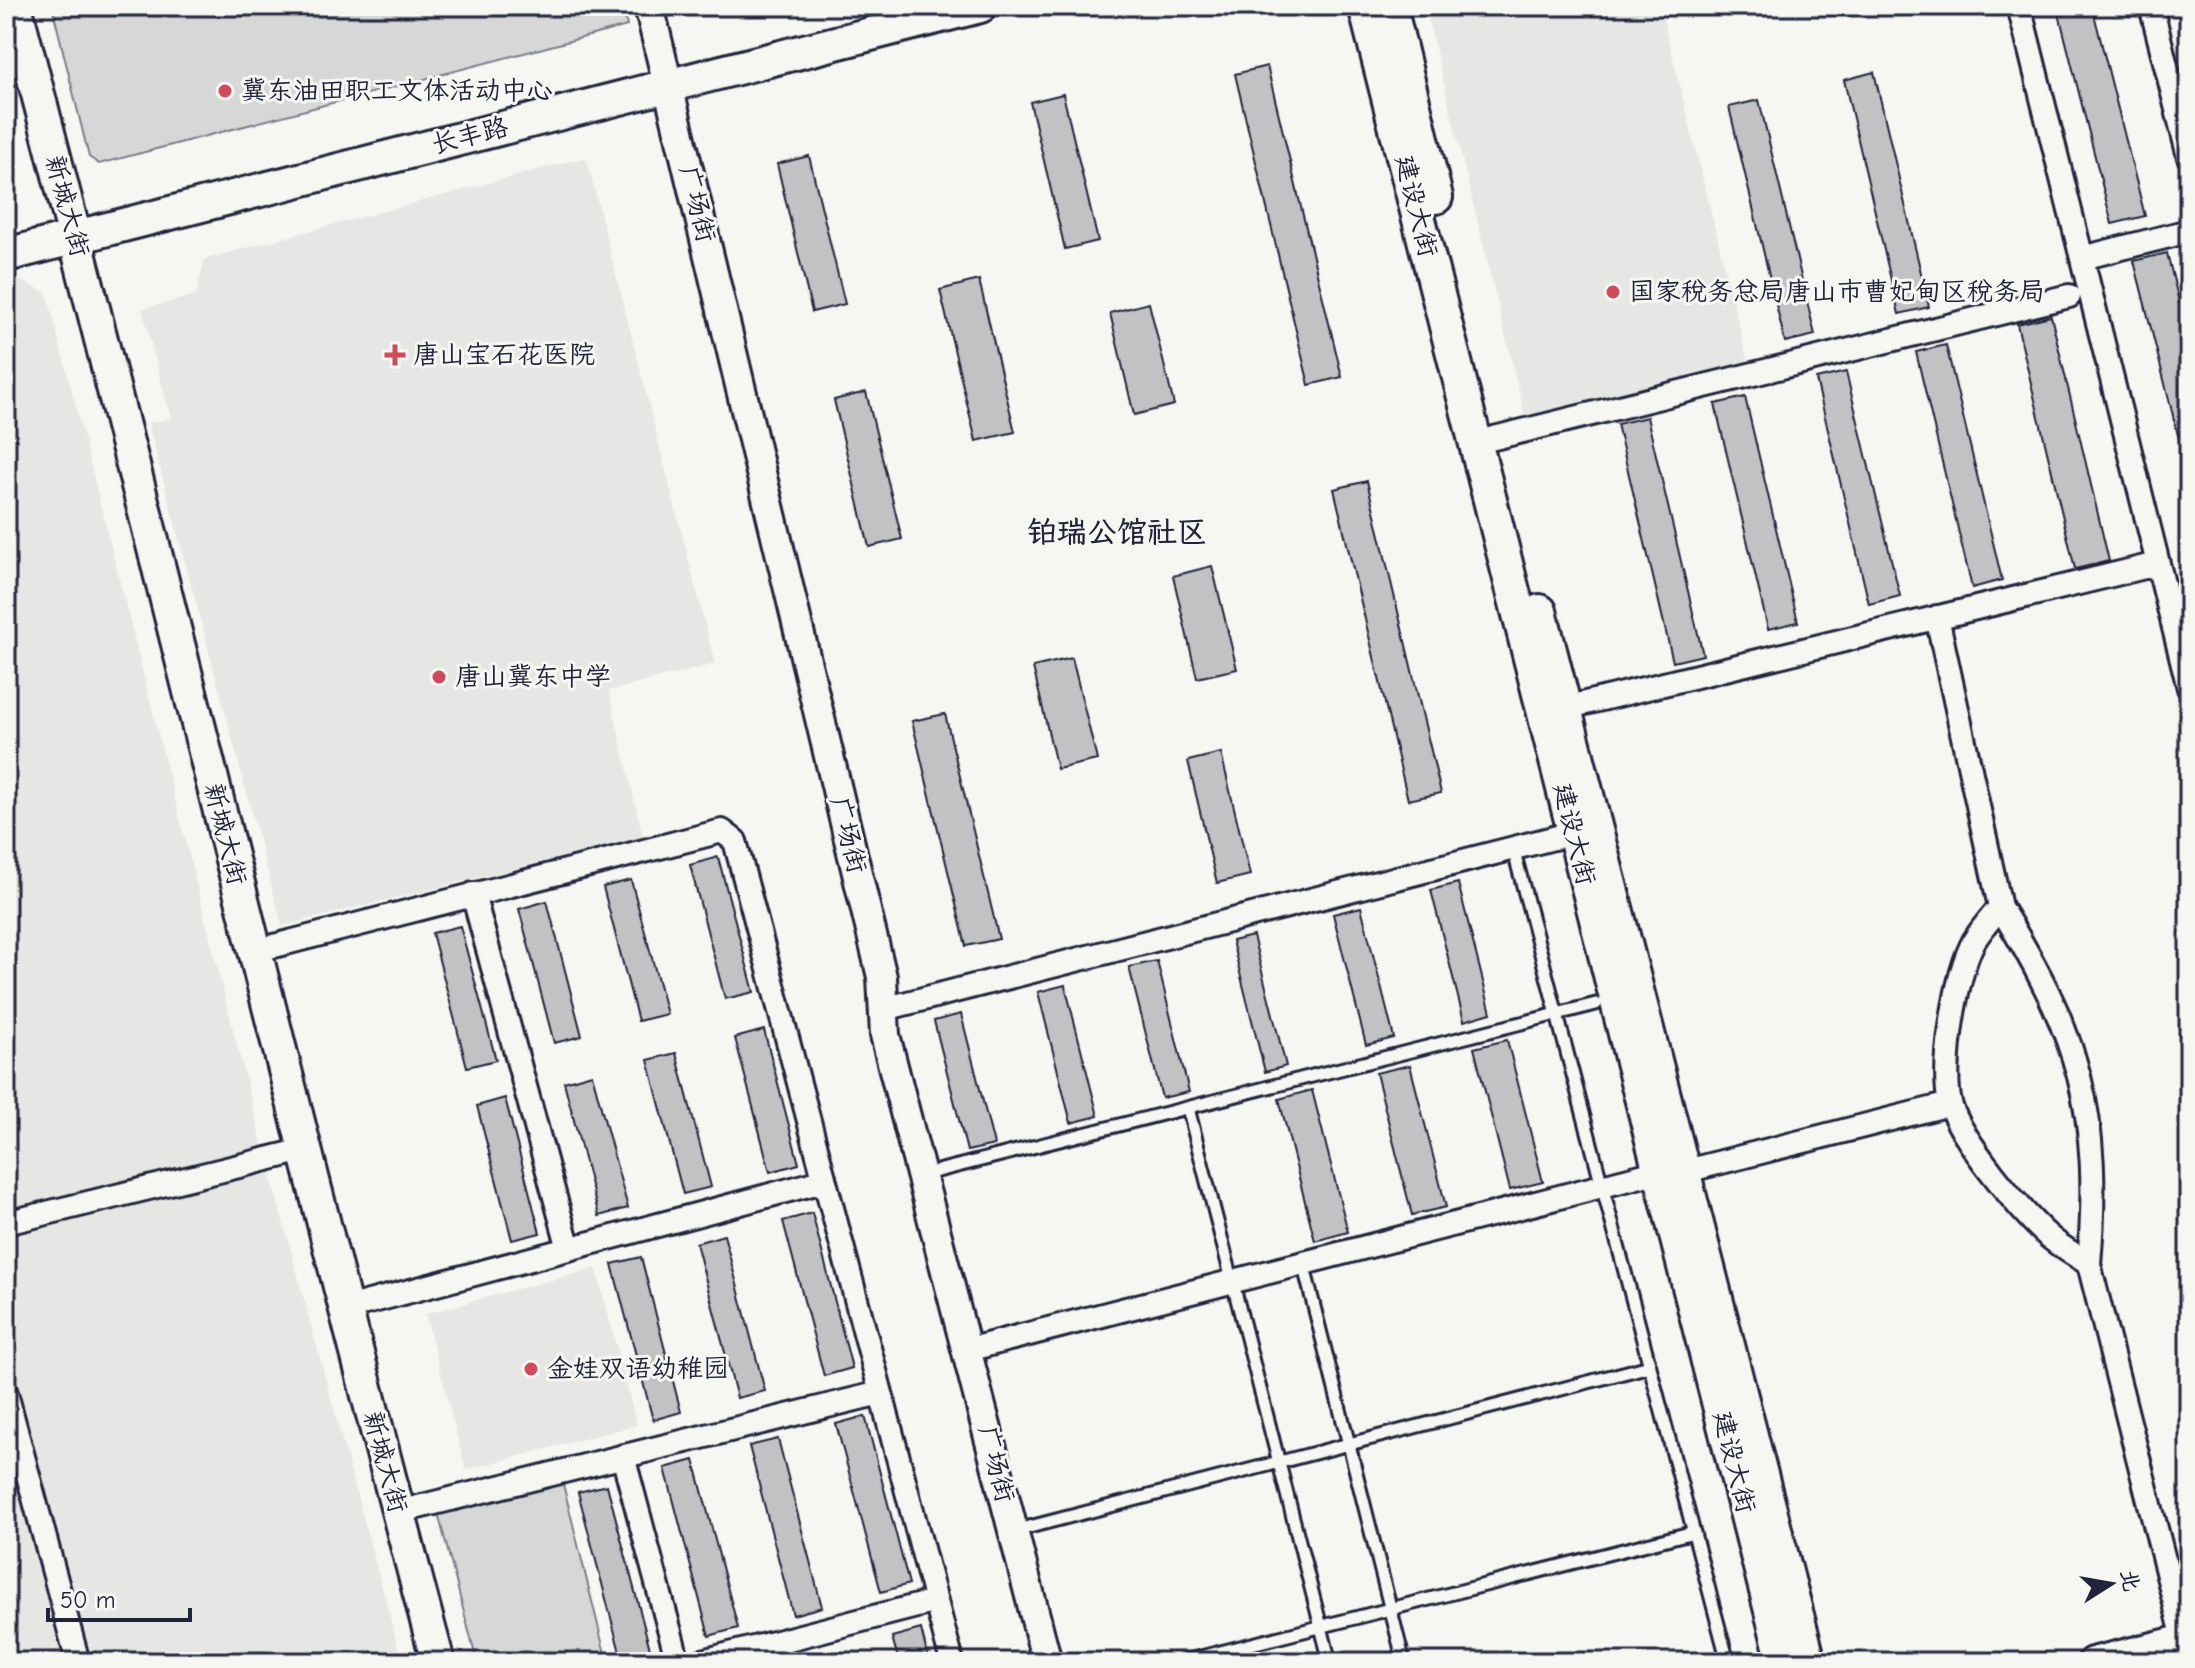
<svg xmlns="http://www.w3.org/2000/svg" width="2195" height="1668" font-family="'Comic Neue','LXGW WenKai TC',sans-serif">
<style>
.built{fill:#e6e6e4}
.green{fill:#d7d7d7;stroke:#7c7c89;stroke-width:2}
.building{fill:#c2c2c4;stroke:#22223b;stroke-width:2}
.lines{fill:none;stroke-linecap:round;stroke-linejoin:round}
.service-casing{stroke:#22223b;stroke-width:17}
.minor-casing{stroke:#22223b;stroke-width:28}
.tertiary-casing{stroke:#22223b;stroke-width:34}
.secondary-casing{stroke:#22223b;stroke-width:38}
.service{stroke:#f6f6f2;stroke-width:11}
.minor{stroke:#f6f6f2;stroke-width:22}
.tertiary{stroke:#f6f6f2;stroke-width:28}
.secondary{stroke:#f6f6f2;stroke-width:32}
.poi-dot{fill:#d1495b;stroke:#f6f6f2;stroke-width:3}
.labels{text-anchor:middle;dominant-baseline:central;stroke-width:6;stroke-linejoin:round;paint-order:stroke}
.poi-label{font-size:26px;fill:#22223b;stroke:#f6f6f2;text-anchor:start}
.street-label{font-size:26px;fill:#22223b;stroke:#f6f6f2}
.quarter-label{font-size:30px;font-weight:bold;fill:#22223b;stroke:#f6f6f2}
</style>
<rect width="100%" height="100%" fill="#f6f6f2"/>
<filter id="ink" filterUnits="userSpaceOnUse"><feTurbulence type="fractalNoise" baseFrequency=".0125" numOctaves="2"/><feDisplacementMap in="SourceGraphic" scale="16" xChannelSelector="R" yChannelSelector="G"/><feConvolveMatrix kernelMatrix="1 2 1 2 8 2 1 2 1" color-interpolation-filters="sRGB"/></filter>
<g filter="url(#ink)">
<path class="built" d="M1425,6H1660L1750,370L1527,424Z
M586,157L715,664L609,691L643,837L282,926L148,423L171,418L142,309L196,295L205,259Z
M20,280L47,293L260,1136L402,1662H6V284Z
M596,1268L637,1425L466,1470L425,1314Z"/>
<path class="green" d="M52,6H622L627,26L99,164L89,157Z
M562,1480L607,1662H477L438,1513Z"/>
<path class="building" d="M2057,6H2092L2145,216L2112,224Z
M1267,66L1342,377L1309,385L1235,74Z
M1874,72L1929,307L1899,314L1844,80Z
M1063,94L1098,241L1065,249L1030,102Z
M1759,100L1815,335L1785,342L1729,107Z
M809,156L845,304L812,312L777,164Z
M2167,253L2189,342V458L2184,459L2134,261Z
M979,280L1015,432L976,441L940,290Z
M1149,303L1174,405L1134,415L1110,313Z
M2051,316L2109,561L2075,569L2017,324Z
M1946,345L2002,580L1972,588L1916,352Z
M1846,372L1900,596L1869,604L1816,379Z
M866,392L902,539L869,547L834,400Z
M1745,397L1798,622L1768,629L1715,404Z
M1647,417L1703,655L1673,662L1617,424Z
M1367,481L1441,793L1408,800L1334,489Z
M1212,566L1237,669L1197,678L1173,576Z
M1072,658L1097,760L1057,769L1033,667Z
M945,714L999,939L966,946L912,721Z
M1221,753L1250,875L1217,883L1188,761Z
M718,857L754,992L725,999L690,865Z
M631,880L667,1014L638,1021L603,887Z
M1458,883L1491,1013L1464,1021L1431,890Z
M547,901L582,1036L554,1043L519,909Z
M1361,907L1394,1038L1366,1045L1333,914Z
M460,926L496,1060L467,1067L432,933Z
M1253,936L1286,1066L1265,1072L1232,941Z
M1157,961L1189,1092L1162,1098L1129,967Z
M1065,985L1098,1116L1071,1123L1038,992Z
M961,1014L994,1145L967,1151L934,1021Z
M764,1030L799,1164L770,1172L735,1038Z
M1507,1040L1543,1182L1510,1190L1474,1048Z
M676,1053L711,1187L683,1194L648,1060Z
M1410,1065L1446,1207L1412,1215L1376,1073Z
M592,1074L628,1208L599,1216L564,1082Z
M1312,1090L1348,1232L1315,1241L1279,1099Z
M505,1098L540,1233L512,1240L477,1106Z
M812,1213L852,1368L824,1376L783,1221Z
M724,1235L765,1391L737,1398L696,1243Z
M641,1257L681,1412L653,1420L612,1264Z
M865,1416L909,1584L881,1592L836,1424Z
M778,1439L822,1607L793,1615L749,1446Z
M694,1460L738,1628L709,1636L665,1468Z
M607,1485L651,1653L622,1660L578,1492Z
M921,1629L929,1662H899L892,1637Z"/>
<g class="lines">
<g class="service-casing">
<path id="service" d="M1513,848L1728,1662
M1188,1108L1330,1662
M922,1175L1596,1004
M1303,1263L1404,1662
M1014,1531L1650,1366
M1181,1662L1694,1532"/>
</g>
<g class="minor-casing">
<path id="minor" d="M2019,6L2189,688
M2151,6L2189,157
M2082,258L2189,231
M1494,438L2069,296
M1937,617L2000,907C1992,917 1981,929 1974,941C1956,973 1941,1067 1950,1103C1958,1136 2026,1219 2053,1240C2064,1249 2077,1256 2089,1264C2102,1113 2079,1034 2000,907
M1565,708L2157,564
M473,894L569,1249
M274,946L722,831L735,841L952,1662
M884,1009L1573,833
M1686,1171L1950,1104
M6,1223L304,1150
M2089,1264L2184,1639
M343,1309L823,1181
M967,1350L1660,1171
M6,1393L78,1662
M623,1456L678,1662
M398,1512L880,1393
M699,1662L936,1601"/>
</g>
<g class="tertiary-casing">
<path id="tertiary" d="M649,6L882,977L885,1035L1047,1662
M2092,1662L2189,1638"/>
</g>
<g class="secondary-casing">
<path id="secondary" d="M15,6C160,557 291,1112 438,1662
M1365,6L1784,1662
M1390,6L1436,197
M6,255L980,6
M1540,611L1809,1662"/>
</g>
<use href="#service" class="service"/>
<use href="#minor" class="minor"/>
<use href="#tertiary" class="tertiary"/>
<use href="#secondary" class="secondary"/>
</g>
</g>
<g class="poi-dot">
<circle cx="225" cy="91" r="8"/>
<circle cx="1613" cy="292" r="8"/>
<path d="M391 343h8v8h8v8h-8v8h-8v-8h-8v-8h8z"/>
<circle cx="439" cy="677" r="8"/>
<circle cx="531" cy="1369" r="8"/>
</g>
<g class="labels">
<g class="poi-label">
<text x="241" y="91">冀东油田职工文体活动中心</text>
<text x="1629" y="292">国家税务总局唐山市曹妃甸区税务局</text>
<text x="413" y="355">唐山宝石花医院</text>
<text x="455" y="677">唐山冀东中学</text>
<text x="547" y="1369">金娃双语幼稚园</text>
</g>
<g class="street-label">
<text transform="translate(470 136) rotate(-14)">长丰路</text>
<text transform="translate(697 204) rotate(76)">广场街</text>
<text transform="translate(67 206) rotate(75)">新城大街</text>
<text transform="translate(1416 206) rotate(76)">建设大街</text>
<text transform="translate(225 834) rotate(76)">新城大街</text>
<text transform="translate(1574 834) rotate(76)">建设大街</text>
<text transform="translate(848 835) rotate(76)">广场街</text>
<text transform="translate(385 1462) rotate(75)">新城大街</text>
<text transform="translate(1734 1462) rotate(76)">建设大街</text>
<text transform="translate(996 1464) rotate(76)">广场街</text>
</g>
<g class="quarter-label">
<text x="1117" y="532">铂瑞公馆社区</text>
</g>
</g>
<rect width="2195" height="1668" fill="none" stroke="#f6f6f2" stroke-width="32"/>
<rect x="16" y="16" width="2163" height="1636" fill="none" stroke="#22223b" stroke-width="3" filter="url(#ink)"/>
<g transform="translate(2111 1584) rotate(79)" stroke="#f6f6f2" stroke-width="6" paint-order="stroke">
<path d="M0-6L14 30L0 20L-14 30Z" fill="#22223b"/>
<text y="-12" font-size="22" font-weight="bold" text-anchor="middle" fill="#22223b">北</text>
</g>
<path d="M48 1608v12h142v-12" fill="none" stroke="#22223b" stroke-width="4"/>
<text x="60" y="1608" font-size="24" fill="#22223b" stroke="#f6f6f2" stroke-width="6" paint-order="stroke">50 m</text>
</svg>
